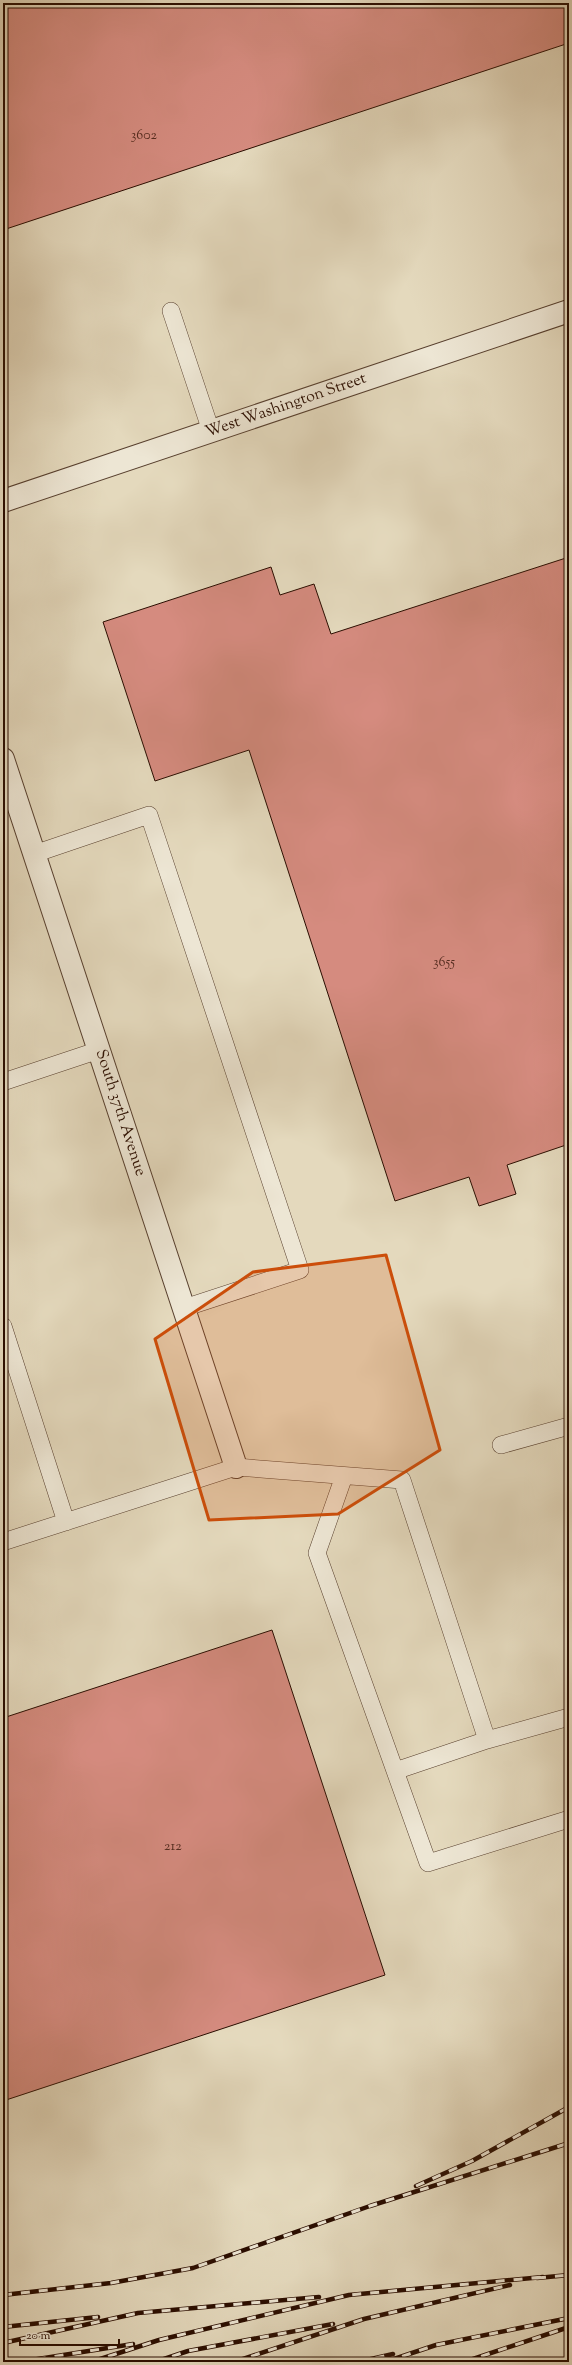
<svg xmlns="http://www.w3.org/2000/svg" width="572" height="2365" font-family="'Sorts Mill Goudy',serif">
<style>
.building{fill:#d58b7f;stroke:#2a0d00}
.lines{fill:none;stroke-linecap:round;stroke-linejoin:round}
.lane-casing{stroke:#58402f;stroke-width:18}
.street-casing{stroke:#58402f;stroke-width:24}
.lane{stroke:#ede6d4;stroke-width:17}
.street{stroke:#ede6d4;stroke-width:22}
.rail-casing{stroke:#2a0d00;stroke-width:4.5}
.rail{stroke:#ede6d4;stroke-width:3;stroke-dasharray:9;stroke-linecap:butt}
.marked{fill:#cc4e0a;fill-opacity:0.2;stroke:#cc4e0a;stroke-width:3;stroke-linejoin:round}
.labels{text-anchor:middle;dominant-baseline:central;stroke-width:3.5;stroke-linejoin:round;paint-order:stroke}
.number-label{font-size:14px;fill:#552c20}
.street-label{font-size:16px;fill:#2a0d00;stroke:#ede6d4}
</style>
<rect width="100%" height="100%" fill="#e4d9bd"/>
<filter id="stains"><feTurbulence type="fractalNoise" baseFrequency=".005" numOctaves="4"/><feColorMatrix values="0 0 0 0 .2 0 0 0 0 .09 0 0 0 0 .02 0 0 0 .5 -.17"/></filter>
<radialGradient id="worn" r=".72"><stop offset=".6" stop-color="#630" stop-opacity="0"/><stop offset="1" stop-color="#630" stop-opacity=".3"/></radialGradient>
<path class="building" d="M3,3H569V43L3,230Z
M569,557V1144L507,1165L516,1194L479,1206L469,1177L395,1201L249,750L155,781L103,622L271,567L280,595L314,584L331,634Z
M272,1630L385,1975L3,2101V1718Z"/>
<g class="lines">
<g class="lane-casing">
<path id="lane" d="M171,311L211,431
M34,854L149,815L300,1270L184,1308
M3,1082L99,1050
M3,1326L66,1522
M501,1445L569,1426
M344,1476L317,1553L428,1863L569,1819
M3,1542L236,1467L402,1480L487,1740L569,1717
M395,1771L487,1740"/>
</g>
<g class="street-casing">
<path id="street" d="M3,501L569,311
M3,759L236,1467"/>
</g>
<use href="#lane" class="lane"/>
<use href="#street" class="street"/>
<g class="rail-casing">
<path id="rail" d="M416,2186L472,2161L569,2107
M537,2278L569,2275
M3,2295L111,2283L193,2268L370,2206L569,2143
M3,2327L98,2317
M3,2343L138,2313L319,2297
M19,2362L133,2344
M91,2362L159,2340L349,2295L543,2277
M155,2362L188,2351L333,2324
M234,2362L364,2319L510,2285
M358,2362L393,2354
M385,2362L436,2345L569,2318
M464,2362L569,2327
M560,2362L569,2359"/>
</g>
<use href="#rail" class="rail"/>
</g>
<path class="marked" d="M386,1255L440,1450L338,1514L209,1520L155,1339L253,1272Z"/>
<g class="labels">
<g class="number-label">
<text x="144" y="136">3602</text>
<text x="444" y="963">3655</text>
<text x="173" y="1847">212</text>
</g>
<g class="street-label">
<text transform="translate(286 406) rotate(-19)">West Washington Street</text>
<text transform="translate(120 1113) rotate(72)">South 37th Avenue</text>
</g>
</g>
<rect width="572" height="2365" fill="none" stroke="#e4d9bd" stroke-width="16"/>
<rect x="4" y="4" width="564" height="2357" fill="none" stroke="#2a0d00" stroke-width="2"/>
<rect x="8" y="8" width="556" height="2349" fill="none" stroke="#2a0d00"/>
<path d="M20 2339v6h99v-6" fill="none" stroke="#2a0d00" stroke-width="2"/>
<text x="26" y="2339" font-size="12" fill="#2a0d00" stroke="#ede6d4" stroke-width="3" paint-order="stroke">20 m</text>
<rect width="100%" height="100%" filter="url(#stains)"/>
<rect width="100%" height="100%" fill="url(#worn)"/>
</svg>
